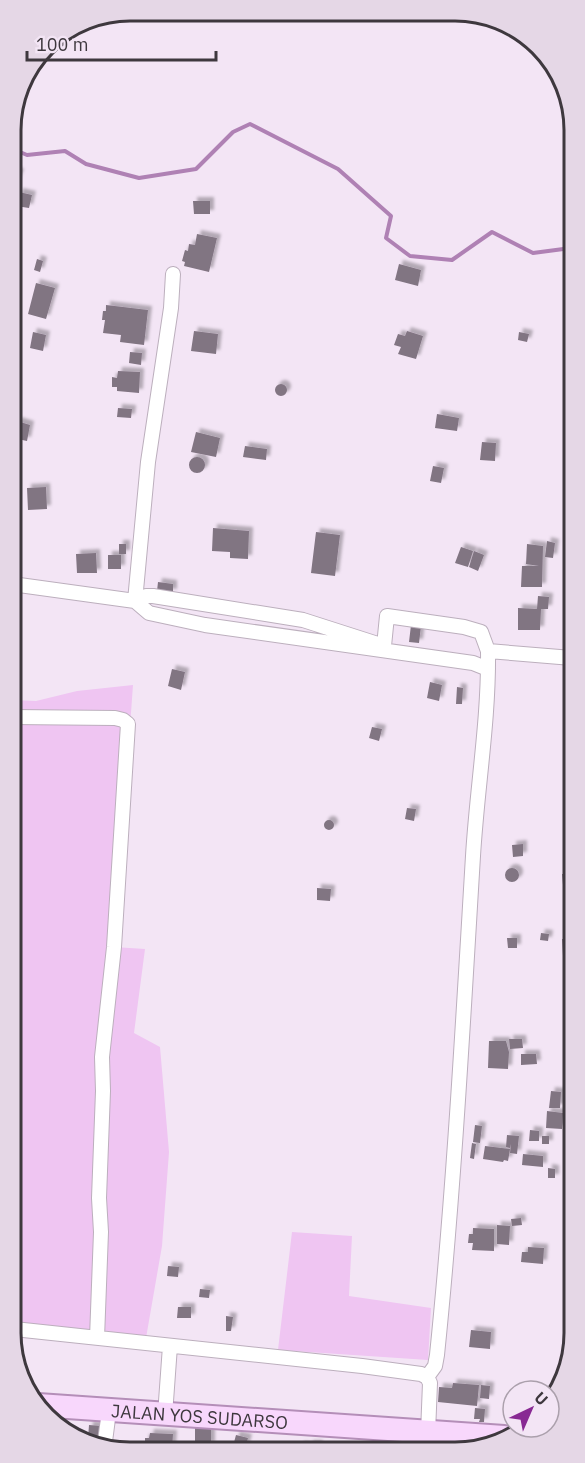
<svg xmlns="http://www.w3.org/2000/svg" width="585" height="1463" font-family="'IBM Plex Sans',sans-serif">
<style>
.green{fill:#efc5f2}
.lines{fill:none;stroke-linecap:round;stroke-linejoin:round}
.stream{stroke:#af81b4;stroke-width:4}
.building{fill:#817482;filter:url(#shadow)}
.street-casing{stroke:#bcafbd;stroke-width:16}
.primary-casing{stroke:#b48eb8;stroke-width:26}
.street{stroke:#fff;stroke-width:14}
.primary{stroke:#f8d7fc;stroke-width:22}
.labels{text-anchor:middle;dominant-baseline:central;stroke-width:6;stroke-linejoin:round;paint-order:stroke}
.street-label{font-size:18px;fill:#3e383e;stroke:#f3e5f5}
.rim{fill:none;stroke:#3e383e;stroke-width:3}
</style>
<defs>
<filter id="shadow"><feDropShadow dx="4" dy="-4" stdDeviation="1.5" flood-color="#0004"/></filter>
</defs>
<rect width="100%" height="100%" fill="#f3e5f5"/>
<path class="green" d="M133,685L114,947L145,949L134,1033L160,1047L169,1152L162,1246L146,1338L14,1324L13,932H21L22,867L13,865V700L36,701L77,691Z
M292,1232L352,1236L349,1296L431,1308L428,1360L278,1350Z"/>
<g class="lines">
<path class="stream" d="M11,132L13,133V149L27,155L65,151L86,164L139,178L196,169L233,132L250,124L338,169L391,216L386,238L410,256L452,260L492,232L533,253L571,248"/>
</g>
<path class="building" d="M11,168L20,173L15,185L11,183Z
M19,192L32,195L29,208L16,206Z
M193,201H210V214H194Z
M197,234L217,238L209,272L184,266L185,262L182,261L185,250L188,251L189,244L195,245Z
M37,259L43,261L40,272L34,270Z
M399,264L421,270L418,286L395,280Z
M36,283L55,288L46,319L28,314Z
M106,305L148,310L144,345L120,342L121,335L103,333L105,320H102L103,311H106Z
M194,331L218,334L216,354L191,351Z
M407,331L423,336L416,359L398,354L401,347L394,345L398,334L405,336Z
M33,332L46,335L43,351L30,348Z
M519,332L529,334L527,342L518,340Z
M130,352L142,353L141,365L129,363Z
M118,371L140,372L139,393L117,391V387H112V377L117,378Z
M275 390a6 6 0 1 1 12 0a6 6 0 1 1-12 0Z
M118,408L132,409L131,418L117,417Z
M437,414L459,418L457,431L435,428Z
M17,421L30,425L27,441L13,438Z
M196,432L220,438L216,457L191,452Z
M482,442L496,443L495,461L480,460Z
M245,446L267,449L266,460L243,457Z
M189 465a8 8 0 1 1 16 0a8 8 0 1 1-16 0Z
M433,466L444,468L441,483L430,481Z
M46,487L47,509L28,510L27,488Z
M213,528L249,531L248,559L230,558V552L212,551Z
M316,532L340,535L335,576L311,573Z
M547,541L555,543L553,558L545,557Z
M119,544H126V554H119Z
M527,544L543,546L542,587H521L522,566H539L526,564Z
M461,547L473,551L468,567L455,563Z
M474,551L484,555L478,571L469,567Z
M96,553L97,573H77L76,554Z
M108,555H121V569H108Z
M158,582L173,584V593L157,591Z
M538,596L549,597L548,609H541L540,630H518V608L537,609Z
M411,625L421,626L419,643L409,642Z
M172,669L185,672L181,690L168,686Z
M430,682L442,685L439,701L427,698Z
M457,687L463,688L462,704H456Z
M372,727L382,729L379,741L369,738Z
M407,808L416,809L414,821L405,819Z
M324 825a5 5 0 1 1 10 0a5 5 0 1 1-10 0Z
M523,844V856L513,857L512,845Z
M505 875a7 7 0 1 1 14 0a7 7 0 1 1-14 0Z
M562,874H573V884L563,885Z
M317,888L331,889L330,901L317,900Z
M541,933L549,934L548,941L540,940Z
M507,938H517V948H508Z
M562,939H573V956H563Z
M509,1039H522L523,1048L510,1049Z
M489,1041H506L509,1052L508,1069L488,1068Z
M521,1054H536L537,1064L521,1065Z
M551,1091L561,1092L560,1108H549Z
M547,1111L563,1113L562,1129L546,1128Z
M566,1115L574,1116V1127H565Z
M475,1125L482,1126L480,1143L473,1142Z
M530,1130L539,1131V1141H529Z
M507,1135L519,1136L517,1154L510,1153L511,1144L510,1148L506,1147Z
M542,1136H549V1144H542Z
M472,1143L476,1144L474,1159L470,1158Z
M485,1146L510,1149L508,1161L504,1160L503,1162L483,1159Z
M523,1154L543,1156V1167L522,1165Z
M548,1168L555,1169V1178H548Z
M521,1218L522,1225L512,1226L511,1219Z
M497,1225L510,1226L509,1245L497,1244Z
M473,1228L494,1229V1251L472,1250L473,1243H468L469,1234H473Z
M528,1247L544,1248L543,1264L521,1262L522,1252H528Z
M168,1266L179,1267L178,1277L167,1276Z
M200,1289L210,1290L209,1298L199,1297Z
M178,1307H191V1318H177Z
M226,1316L233,1317L231,1331H226Z
M471,1330L491,1332L490,1349L469,1347Z
M453,1383L479,1385L477,1406L438,1402L439,1387L452,1388Z
M481,1385L490,1386L489,1399L480,1398Z
M475,1408L485,1409L484,1422H479L480,1419H474Z
M89,1425L101,1426L99,1439L88,1438Z
M195,1428H211V1446L195,1445Z
M150,1433L173,1434L172,1450H148L149,1447H145V1438H149Z
M236,1435L248,1438L245,1449L233,1446Z
M309,1444H319L318,1449H300V1445L309,1446Z"/>
<g class="lines">
<g class="street-casing">
<path id="street" d="M173,274L171,308L148,462L135,601L146,596H153L303,620L384,646L387,616L464,627L481,632L488,651C489,719 477,788 473,856C463,1022 454,1189 437,1355L435,1366L427,1377
M12,584L135,601L149,613L205,625L473,663L488,669
M488,651L572,658
M13,717L115,718L123,720L128,724L114,947L102,1057L103,1091L99,1198L101,1232L97,1338
M14,1329L362,1366L421,1374L427,1377L430,1383L428,1433
M165,1415L170,1346
M104,1449L109,1411"/>
</g>
<g class="primary-casing">
<g id="primary">
<path id="s1" d="M38,1405L504,1437"/>
</g>
</g>
<use href="#street" class="street"/>
<use href="#primary" class="primary"/>
</g>
<g class="labels">
<g class="street-label">
<text stroke="none"><textPath href="#s1" startOffset="162">JALAN YOS SUDARSO</textPath></text>
</g>
</g>
<path d="M0 0H585V1463H0ZM130 21H455A109 109 0 0 1 564 130V1333A109 109 0 0 1 455 1442H130A109 109 0 0 1 21 1333V130A109 109 0 0 1 130 21Z" fill="#e5d7e6" fill-rule="evenodd"/>
<path class="rim" d="M130 21H455A109 109 0 0 1 564 130V1333A109 109 0 0 1 455 1442H130A109 109 0 0 1 21 1333V130A109 109 0 0 1 130 21Z"/>
<g transform="translate(531 1409) rotate(44)"><circle r="28" fill="#f3e5f5" stroke="#aba0ac" stroke-width="1.5"/>
<path d="M0-4.5L10 22L0 15L-10 22Z" fill="#882993"/>
<text y="-9" font-size="16" font-weight="bold" text-anchor="middle" fill="#3e383e">U</text>
</g>
<path d="M27 51v9h189v-9" fill="none" stroke="#3e383e" stroke-width="3"/>
<text x="36" y="51" font-size="18" fill="#3e383e" stroke="#f3e5f5" stroke-width="4.5" paint-order="stroke">100 m</text>
</svg>
